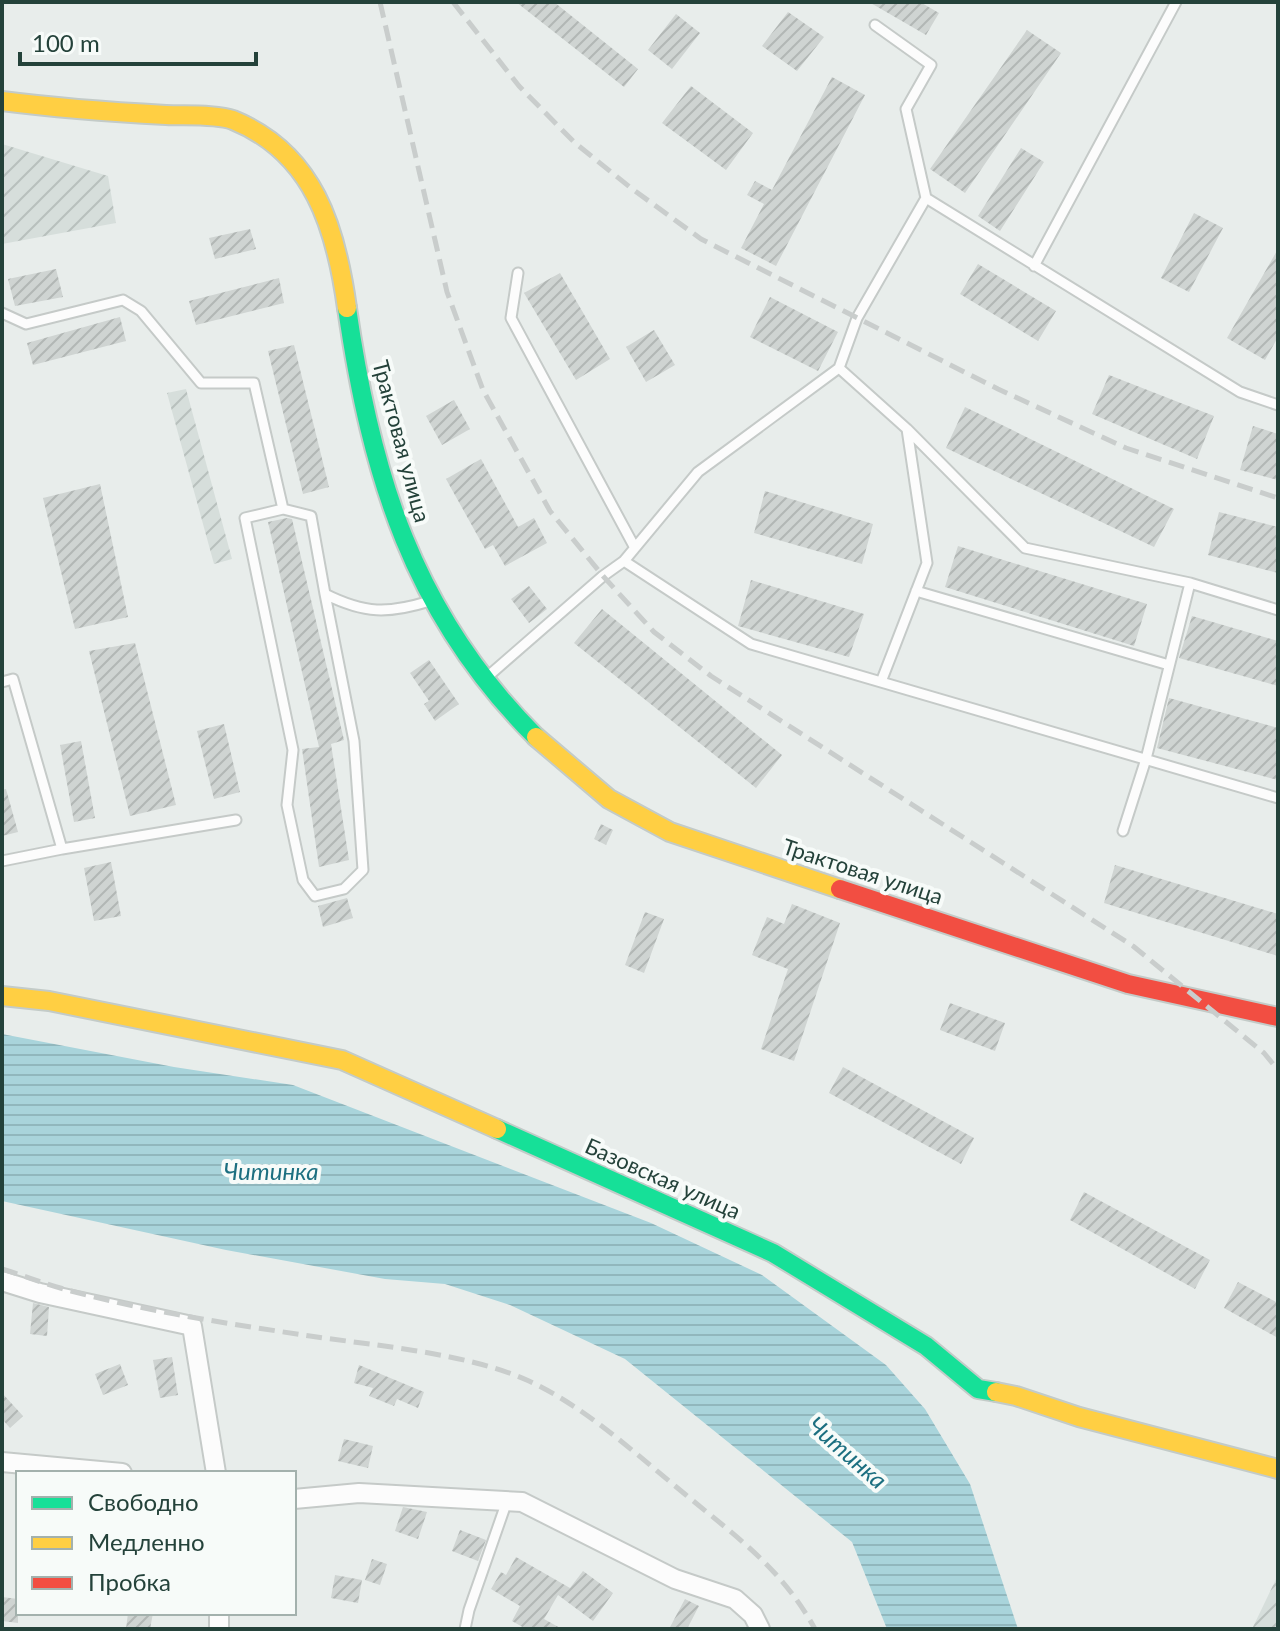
<svg xmlns="http://www.w3.org/2000/svg" width="1280" height="1631" font-family="Lato,sans-serif">
<style>
.industrial{fill:url(#industrial-furrows)}
.water{fill:url(#water-rules)}
.building{fill:url(#building-hatch)}
.lines{fill:none;stroke-linecap:round;stroke-linejoin:round}
.lane-casing{stroke:#c5cac8;stroke-width:13}
.street-casing{stroke:#c5cac8;stroke-width:22}
.fast-casing{stroke:#c3cbc8;stroke-width:22}
.slow-casing{stroke:#c3cbc8;stroke-width:22}
.jam-casing{stroke:#c3cbc8;stroke-width:22}
.lane{stroke:#fcfcfc;stroke-width:9}
.street{stroke:#fcfcfc;stroke-width:18}
.fast{stroke:#16e098;stroke-width:18}
.slow{stroke:#ffcf43;stroke-width:18}
.jam{stroke:#f24e42;stroke-width:18}
.rail{stroke:#c9cdcc;stroke-width:5;stroke-dasharray:16 8;stroke-linecap:butt}
.labels{text-anchor:middle;dominant-baseline:central;stroke-width:8;stroke-linejoin:round;paint-order:stroke}
.street-label{font-size:22px;fill:#24423a;stroke:#f7fbf9}
.water-label{font-size:24px;font-style:italic;fill:#1c6f80;stroke:#f7fbf9}
</style>
<defs>
<pattern id="industrial-furrows" width="10" height="10" patternUnits="userSpaceOnUse" patternTransform="scale(2)"><rect width="10" height="10" fill="#d6dedb"/><path d="M-1 1l2-2M0 10L10 0M9 11l2-2" fill="none" stroke="#b8c0bd"/></pattern>
<pattern id="water-rules" width="6" height="5" patternUnits="userSpaceOnUse" patternTransform="scale(2)"><rect width="6" height="5" fill="#a9d4db"/><path d="M0 2.5h6" fill="none" stroke="#91b7bd"/></pattern>
<pattern id="building-hatch" width="6" height="6" patternUnits="userSpaceOnUse" patternTransform="scale(2)"><rect width="6" height="6" fill="#cfd4d2"/><path d="M-1 1l2-2M0 6l6-6M5 7l2-2" fill="none" stroke="#b2b7b5"/></pattern>
</defs>
<rect width="100%" height="100%" fill="#e8edeb"/>
<path class="industrial" d="M2,144L108,176L116,223L2,244Z
M186,389L232,559L214,564L167,393Z
M1278,1575V1629H1252Z"/>
<path class="water" d="M2,1034L174,1067L293,1085L651,1223L762,1275L886,1365L925,1409L970,1484L1018,1629H887L852,1542L625,1359L510,1305L445,1284L385,1279L226,1250L2,1201Z"/>
<path class="building" d="M516,2H554L638,69L624,87Z
M869,2H920L939,13L926,35Z
M788,12L824,37L797,71L762,46Z
M676,14L700,33L672,69L648,50Z
M1027,30L1061,53L965,193L930,169Z
M832,77L865,95L776,266L741,248L764,204L747,195L755,181L772,190Z
M691,86L753,133L726,170L662,123Z
M1021,148L1044,162L1000,231L978,216Z
M1194,213L1223,228L1189,292L1161,278Z
M250,229L256,249L215,259L209,238Z
M1278,249V337L1265,360L1227,338Z
M978,264L1056,311L1038,341L960,294Z
M56,269L63,297L15,306L8,279Z
M560,273L610,359L576,380L524,293Z
M279,278L284,303L196,325L189,301Z
M770,297L838,332L818,371L750,337Z
M120,317L126,341L33,365L27,343Z
M654,330L675,365L646,382L626,347Z
M294,345L329,487L303,494L268,351Z
M1109,375L1214,416L1197,459L1092,414Z
M454,400L470,429L442,445L426,416Z
M965,407L1174,509L1154,547L946,448Z
M1253,426L1278,434V480L1240,470Z
M481,459L518,527L534,518L547,543L505,566L493,545L485,549L446,479Z
M100,484L128,617L75,629L43,498Z
M765,491L873,524L862,564L754,533Z
M1219,512L1278,527V573L1208,555Z
M287,518L292,519L344,740L331,744L349,860L319,867L302,749L319,747L268,522Z
M958,546L1147,604L1134,646L945,587Z
M751,580L864,614L849,657L738,626Z
M529,586L547,609L529,623L511,599Z
M602,609L782,755L756,788L574,643Z
M1192,616L1278,641V686L1179,658Z
M135,643L176,805L130,816L89,651Z
M429,660L459,704L435,721L424,704L429,701L410,673Z
M1169,698L1278,728V780L1157,748Z
M224,724L240,792L214,799L197,731Z
M81,741L95,818L74,822L60,745Z
M6,789L18,832L2,836V790Z
M601,824L613,830L606,845L594,839Z
M111,862L121,916L94,921L84,868Z
M1115,865L1278,914V956L1104,903Z
M347,898L353,918L323,927L318,906Z
M792,904L840,923L794,1061L761,1049L788,969L752,955L767,917L784,924Z
M645,912L664,919L644,973L625,965Z
M950,1003L1005,1023L995,1051L940,1030Z
M843,1067L974,1138L961,1164L829,1093Z
M1084,1192L1210,1260L1195,1289L1070,1220Z
M1238,1282L1278,1303V1338L1224,1308Z
M33,1303L49,1307L47,1336L30,1334Z
M172,1357L178,1395L160,1398L153,1360Z
M120,1364L128,1385L103,1395L95,1374Z
M359,1365L424,1392L418,1408L397,1399L394,1406L369,1396L373,1388L354,1383Z
M2,1393L23,1416L10,1428L2,1419Z
M344,1439L373,1446L368,1468L338,1461Z
M403,1507L427,1512L418,1539L395,1531Z
M460,1530L486,1540L478,1561L452,1551Z
M516,1557L570,1588L583,1571L613,1593L593,1621L558,1595L544,1619L562,1629H526L512,1621L520,1606L491,1589L501,1572L506,1575Z
M372,1559L387,1564L380,1585L365,1580Z
M335,1575L362,1580L358,1603L331,1598Z
M2,1597L18,1599V1623L2,1621Z
M685,1599L699,1606L687,1629H669Z
M128,1613H153L150,1629H126Z"/>
<g class="lines">
<g class="lane-casing">
<path id="lane" d="M875,25L931,65L906,109L926,198
M1034,266L1176,2
M518,273L511,318L635,548
M2,313L26,324L123,300L141,311L201,383H254L283,509L311,516L325,594C365,614 388,614 430,601
M839,368L857,318L926,198L1240,392L1278,405
M283,509L245,518L293,750L287,805L303,880L315,896L344,889L363,870L354,741L325,594
M624,561L698,472L839,368L907,429L1025,548L1190,583
M916,591L1169,665
M486,678L603,576L624,561L751,644L1278,798
M2,682L13,679L62,849L236,820
M881,682L927,563L907,429
M1123,831L1146,759L1190,583L1278,610
M2,861L62,849
M465,1629L469,1610L507,1501"/>
</g>
<g class="street-casing">
<path id="street" d="M2,1281L40,1293L192,1326L216,1473
M2,1462L122,1473
M294,1499L359,1493L522,1502L675,1579L735,1599L753,1615L760,1629
M219,1629V1613"/>
</g>
<g class="fast-casing">
<path id="fast" d="M347,308C371,475 413,614 536,737
M497,1129L773,1253L926,1346L978,1389L996,1392"/>
</g>
<g class="slow-casing">
<path id="slow" d="M2,101C57,108 111,112 166,115C184,116 217,114 233,120C314,153 336,228 347,308
M536,737L609,799L670,832L840,889
M2,996L49,1001L342,1060L497,1129
M996,1392L1016,1396L1079,1417L1278,1469"/>
</g>
<g class="jam-casing">
<path id="jam" d="M840,889L1128,984L1278,1017"/>
</g>
<use href="#lane" class="lane"/>
<use href="#street" class="street"/>
<use href="#fast" class="fast"/>
<use href="#slow" class="slow"/>
<use href="#jam" class="jam"/>
<path class="rail" d="M380,2L447,292L483,390L550,511L603,576L654,632L711,676L1133,946L1264,1053L1278,1070
M453,2L519,86L575,143L631,188L701,239L998,389L1126,448L1278,498
M2,1269C25,1276 48,1285 71,1291C149,1312 231,1324 310,1336C378,1346 467,1353 529,1381C587,1408 637,1455 686,1495C738,1538 782,1569 815,1629"/>
</g>
<g class="labels">
<g class="street-label">
<text transform="translate(402 441) rotate(75)">Трактовая улица</text>
<text transform="translate(863 871) rotate(18)">Трактовая улица</text>
<text transform="translate(663 1178) rotate(24)">Базовская улица</text>
</g>
<g class="water-label">
<text x="271" y="1170">Читинка</text>
<text transform="translate(848 1452) rotate(41)">Читинка</text>
</g>
</g>
<rect width="1280" height="1631" fill="none" stroke="#24423a" stroke-width="8"/>
<rect x="16" y="1471" width="280" height="144" fill="#f7fbf9" stroke="#a3b1ad" stroke-width="2"/>
<rect x="32" y="1497" width="40" height="12" fill="#16e098" stroke="#a3b1ad" stroke-width="2"/>
<text x="88" y="1511" font-size="24" fill="#24423a">Свободно</text>
<rect x="32" y="1537" width="40" height="12" fill="#ffcf43" stroke="#a3b1ad" stroke-width="2"/>
<text x="88" y="1551" font-size="24" fill="#24423a">Медленно</text>
<rect x="32" y="1577" width="40" height="12" fill="#f24e42" stroke="#a3b1ad" stroke-width="2"/>
<text x="88" y="1591" font-size="24" fill="#24423a">Пробка</text>
<path d="M20 52v12h236v-12" fill="none" stroke="#24423a" stroke-width="4"/>
<text x="32" y="52" font-size="24" fill="#24423a" stroke="#f7fbf9" stroke-width="6" paint-order="stroke">100 m</text>
</svg>
